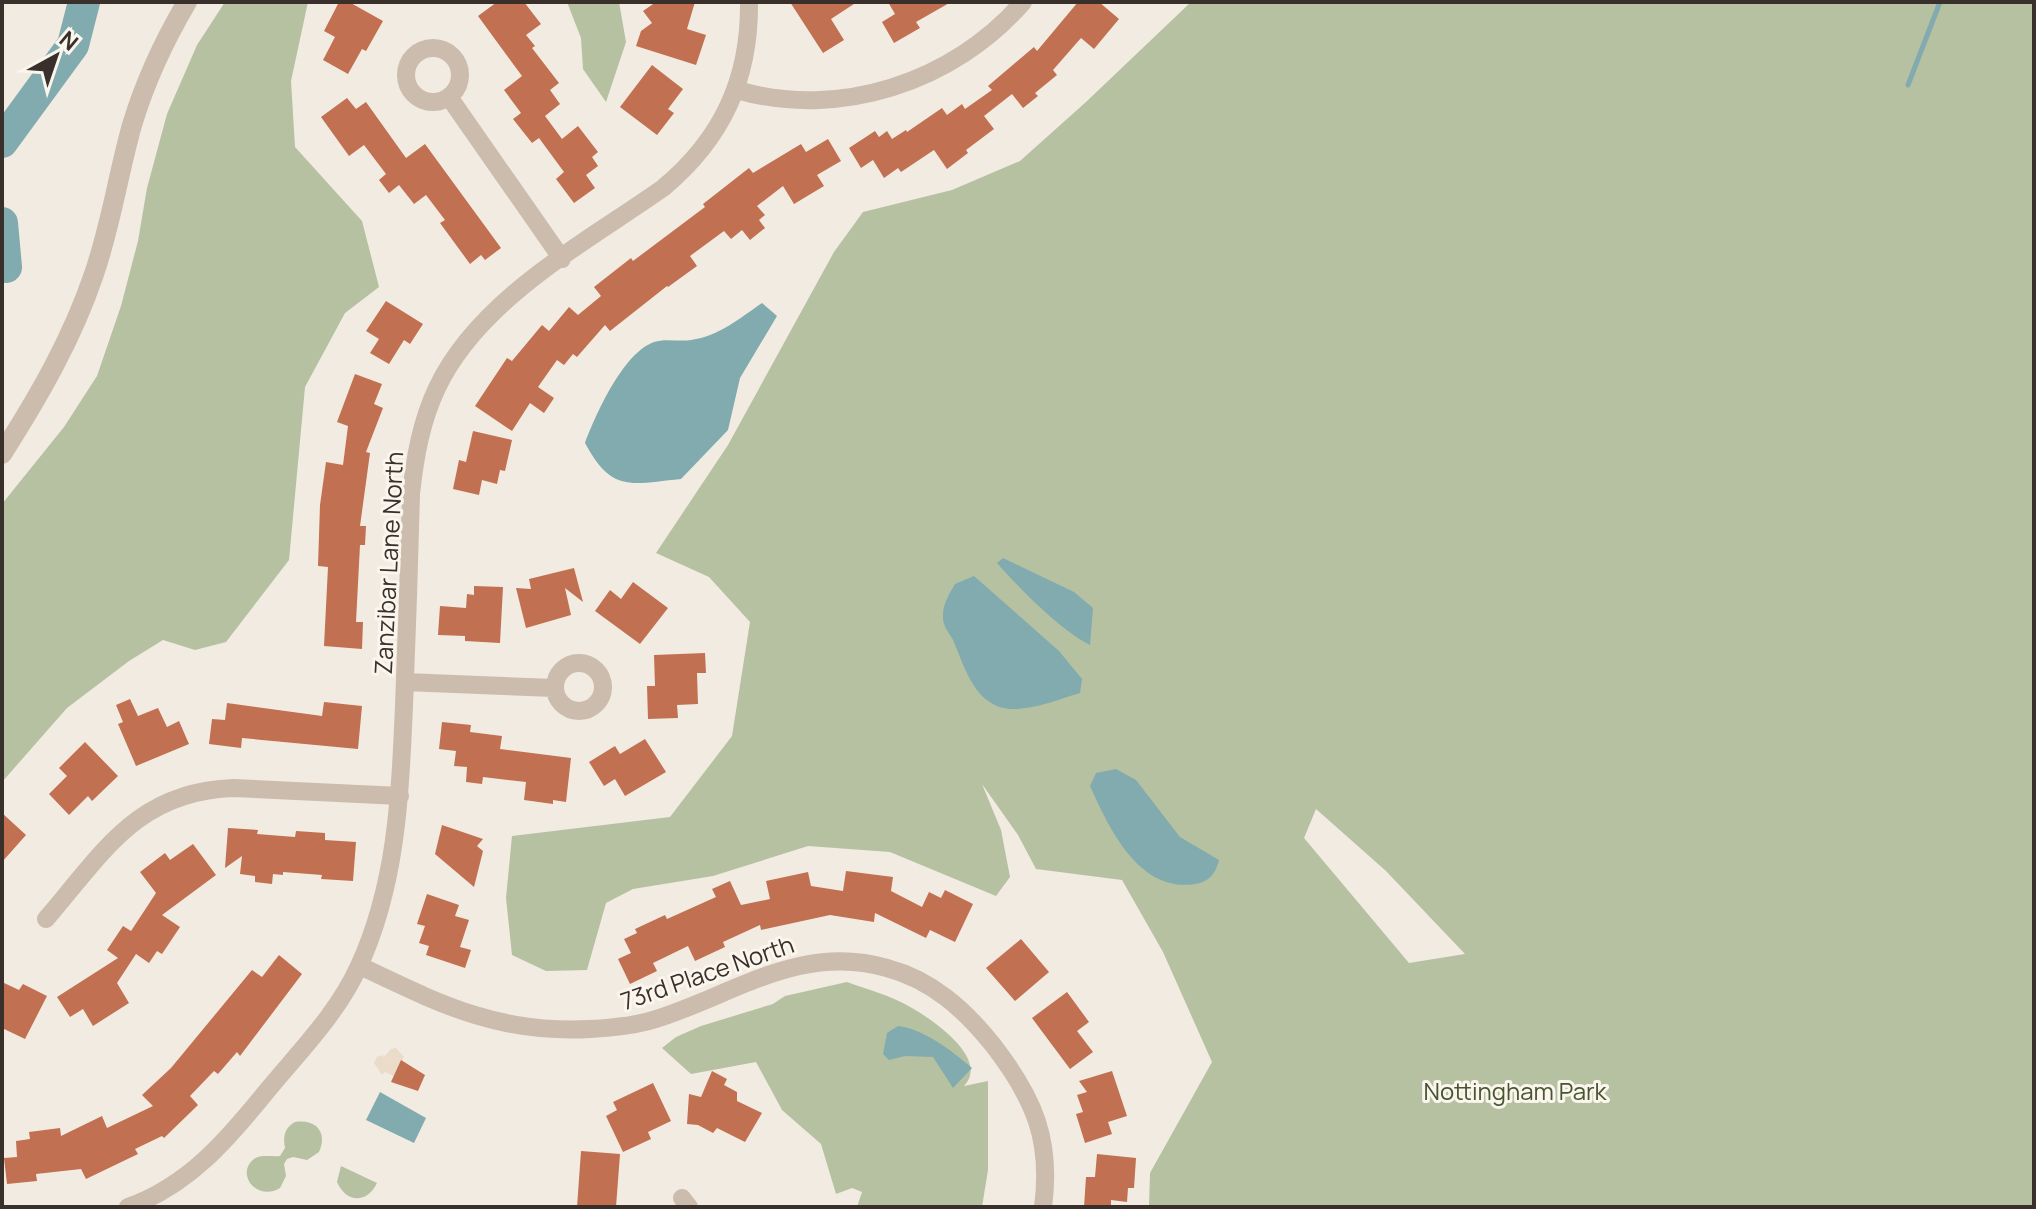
<svg xmlns="http://www.w3.org/2000/svg" width="2036" height="1209" font-family="Manrope,sans-serif">
<style>
.green{fill:#b5c1a1;fill-rule:evenodd}
.plaza{fill:#eadcc9}
.water{fill:#81abaf}
.lines{fill:none;stroke-linecap:round;stroke-linejoin:round}
.stream{stroke:#81abaf;stroke-width:5}
.river{stroke:#81abaf;stroke-width:32}
.building{fill:#c17051}
.minor{stroke:#cbbcad;stroke-width:18}
.tertiary{stroke:#cbbcad;stroke-width:20}
.labels{text-anchor:middle;dominant-baseline:central;stroke-width:6;stroke-linejoin:round;paint-order:stroke}
.street-label{font-size:24px;fill:#39302b;stroke:#faf5ed}
.park-label{font-size:24px;fill:#475630;stroke:#faf5ed}
</style>
<rect width="100%" height="100%" fill="#f2ebe1"/>
<path class="green" d="M225,2H308L291,81L295,147L362,221L379,287L345,313L305,387L289,560L226,642L195,650L163,640L129,661L67,708L2,782V504L64,427L97,376L121,306L138,241L147,188L167,114L197,45Z
M567,2H619L626,42L606,102L583,69L581,38Z
M1191,2H2034V1207H1149L1150,1173L1212,1062L1163,952L1122,880L1036,869L1018,835L982,784L1001,830L1010,877L996,896L890,852L808,846L713,876L633,889L606,903L587,970L546,971L512,955L506,898L512,836L670,817L732,736L750,622L709,577L656,553L728,445L834,252L863,212L952,190L1020,161L1086,102ZM1316,809L1386,871L1465,954L1409,963L1304,838Z
M847,982C869,990 892,996 912,1008C933,1020 990,1059 964,1086L988,1081V1170L982,1207H857L862,1192L852,1188L836,1194L821,1144L782,1110L756,1062L691,1074L662,1048L676,1037L701,1026L773,1004L785,996Z
M295,1122C316,1119 328,1132 319,1152L307,1160L293,1157L287,1159L284,1164L286,1176L280,1188C257,1202 235,1174 254,1159C260,1154 273,1157 280,1156L285,1148C283,1137 284,1128 295,1122Z
M341,1166L377,1183C367,1204 346,1203 337,1182Z"/>
<path class="plaza" d="M396,1048L404,1057L394,1076L385,1072L382,1075L374,1063L377,1057L382,1055L384,1057L391,1049Z"/>
<path class="water" d="M762,303L777,316L740,378L728,430L681,479C630,484 612,493 585,443C596,414 623,353 654,342C665,338 680,342 691,340C719,336 740,318 762,303Z
M1003,558L1074,592L1093,608L1090,645C1060,630 1020,589 997,563Z
M974,576L1059,651L1082,679L1080,693C1060,699 1035,709 1014,709C975,709 965,667 953,640C949,633 943,626 943,618C942,605 949,595 955,584Z
M1116,769L1136,780L1180,837L1219,860C1216,873 1209,882 1195,884C1139,893 1109,828 1090,786L1096,773Z
M898,1026C924,1029 952,1051 972,1068L953,1088L933,1057L905,1056L889,1060L883,1054L887,1033Z
M380,1092L426,1118L414,1143L366,1120Z"/>
<g class="lines">
<path class="stream" d="M1908,85L1940,2"/>
<path class="river" d="M2,142L73,45L84,2
M2,223L6,267L2,265"/>
</g>
<path class="building" d="M339,2H349L383,21L366,51L362,49L348,74L323,60L335,37L324,31Z
M497,2H524L541,24L526,35L535,46L532,48L559,83L550,90L560,104L545,116L562,139L578,126L598,152L592,157L598,166L586,175L595,188L574,203L556,179L564,172L539,138L532,143L513,119L521,113L504,90L522,76L478,16Z
M656,2H695L687,29L706,35L696,65L636,46L641,31L652,23L643,11Z
M790,2H857L831,19L844,40L823,53Z
M888,2H951L916,22L920,28L894,43L882,22L895,14Z
M1078,2H1099L1119,19L1094,49L1081,38L1053,70L1057,75L1035,93L1038,96L1023,108L1012,94L984,116L994,129L966,150L968,153L947,169L934,150L901,172L898,168L884,178L873,160L861,168L849,148L875,131L879,137L887,131L892,139L906,130L907,132L942,108L947,115L962,104L965,109L992,90L988,86L1034,47L1037,51Z
M652,65L683,89L668,109L674,113L657,135L620,107Z
M347,98L356,109L366,102L406,158L425,144L501,248L485,260L481,255L470,264L440,223L445,220L426,195L414,204L399,185L389,193L379,180L386,174L364,145L349,156L321,117Z
M828,139L841,161L817,175L824,186L794,204L783,186L757,206L765,215L759,220L765,228L750,240L742,230L731,239L724,231L690,256L697,266L668,287L667,286L610,331L605,325L577,357L573,354L564,365L557,360L538,387L554,398L544,413L530,403L512,431L475,406L507,358L512,361L542,325L549,331L569,307L578,315L601,296L594,287L631,258L633,261L705,207L703,204L749,168L753,173L801,144L806,152Z
M386,301L423,324L410,344L404,340L389,364L370,353L379,339L366,331Z
M355,374L382,384L374,404L383,408L366,452L370,453L360,526H366L365,545H360L356,622H363L362,649L324,646L328,567L318,566L320,505L326,462L343,465L348,426L337,422Z
M473,431L512,440L505,471L500,470L497,484L482,480L479,495L453,489L459,460L466,462Z
M574,568L583,602L565,588L571,615L526,628L516,588L531,589L529,579Z
M633,582L668,608L640,644L595,611L610,590L621,599Z
M474,586L503,587L500,643L465,641V636L438,635L440,606L466,608L467,594L474,595Z
M705,653L706,673H697L698,704L677,705L678,718L648,719L647,686H655L654,655Z
M130,699L138,716L158,708L167,727L179,721L189,744L136,766L118,724L123,722L116,705Z
M324,702L362,706L358,749L242,738L241,748L209,744L212,719L225,720L227,703L322,716Z
M442,722L471,725L470,732L502,736L500,749L571,758L566,802L553,800V804L524,800L526,782L483,777L482,784L466,782L467,767L454,766L456,751L439,749Z
M645,739L666,772L625,796L615,779L604,786L589,762L615,746L620,754Z
M85,742L118,776L92,801L88,796L69,815L49,794L67,776L59,768Z
M2,813L26,835L2,862Z
M442,825L483,839L477,846L483,851L474,887L435,854Z
M228,828L258,830L257,834L295,837L296,831L325,833V840L356,842L353,881L321,879L322,875L283,872V875L273,874L272,884L255,882V876L240,874L242,856L225,868Z
M193,844L216,875L162,915L180,927L162,954L157,951L149,963L136,954L117,983L129,1003L93,1026L83,1009L70,1017L57,997L118,958L107,950L123,926L131,931L156,893L140,872L165,853L170,860Z
M846,871L893,877L891,891L922,907L929,892L941,898L945,890L973,904L955,942L930,930L926,938L875,913L874,922L830,915L761,930L760,925L723,942L725,947L695,961L688,946L653,963L657,971L630,984L618,959L631,953L624,939L637,933L635,929L665,915L667,919L716,897L712,889L730,881L741,905L770,899L766,881L808,872L811,886L843,891Z
M427,894L459,905L455,916L469,920L460,947L471,950L465,968L426,955L429,946L419,943L425,926L417,924Z
M1021,939L1049,972L1015,1001L986,968Z
M279,955L302,974L240,1056L237,1052L218,1074L214,1071L190,1096L198,1105L164,1138L162,1136L135,1149L138,1154L86,1179L81,1169L36,1174L37,1181L7,1184L4,1158L17,1157L16,1141L30,1139L29,1132L60,1128L61,1136L102,1116L107,1128L153,1106L142,1095L171,1068L252,970L262,977Z
M2,982L19,990L23,984L47,996L25,1039L2,1028Z
M1067,992L1089,1022L1077,1031L1093,1052L1070,1069L1032,1018Z
M401,1060L425,1075L418,1091L391,1082Z
M712,1071L727,1079L724,1085L737,1092V1101L762,1113L745,1142L717,1128L713,1133L698,1125L687,1124L689,1094L701,1097Z
M1112,1071L1127,1116L1108,1122L1112,1134L1085,1143L1076,1114L1083,1112L1077,1095L1087,1092L1079,1081Z
M653,1083L671,1121L648,1132L651,1139L623,1152L606,1116L617,1110L613,1102Z
M581,1151L620,1154L616,1207H577Z
M1097,1154L1136,1158L1134,1188H1128L1127,1202L1111,1200V1207H1084L1086,1177H1095Z"/>
<g class="lines">
<path class="minor" d="M406 75a27 27 0 1 1 54 0a27 27 0 1 1-54 0Z
M737,90C839,120 954,82 1023,2
M449,97L562,259
M555 687a24 24 0 1 1 48 0a24 24 0 1 1-48 0Z
M405,682L554,688
M46,919C103,853 137,791 234,788L400,796
M360,966C440,1004 498,1034 590,1029C612,1028 634,1026 656,1019C735,994 801,943 887,968C932,980 965,1010 993,1045C1034,1098 1052,1140 1043,1207
M682,1198L689,1207
M128,1207C188,1186 227,1140 266,1092C298,1053 338,1013 359,966C397,883 400,795 404,706C407,635 409,565 411,494C415,457 421,422 437,388C479,299 585,243 663,188C722,139 750,79 749,2"/>
<path class="tertiary" d="M2,454C39,396 72,339 94,274C111,225 118,175 132,125C145,82 164,41 187,2"/>
</g>
<g class="labels">
<g class="street-label">
<text transform="translate(388 563) rotate(-87)">Zanzibar Lane North</text>
<text transform="translate(707 972) rotate(-19)">73rd Place North</text>
</g>
<g class="park-label">
<text x="1515" y="1090">Nottingham Park</text>
</g>
</g>
<rect width="2036" height="1209" fill="none" stroke="#39302b" stroke-width="8"/>
<g transform="translate(56 56) rotate(40)" stroke="#faf5ed" stroke-width="6" paint-order="stroke">
<path d="M0-6L14 30L0 20L-14 30Z" fill="#39302b"/>
<text y="-12" font-size="22" font-weight="bold" text-anchor="middle" fill="#39302b">N</text>
</g>
</svg>
